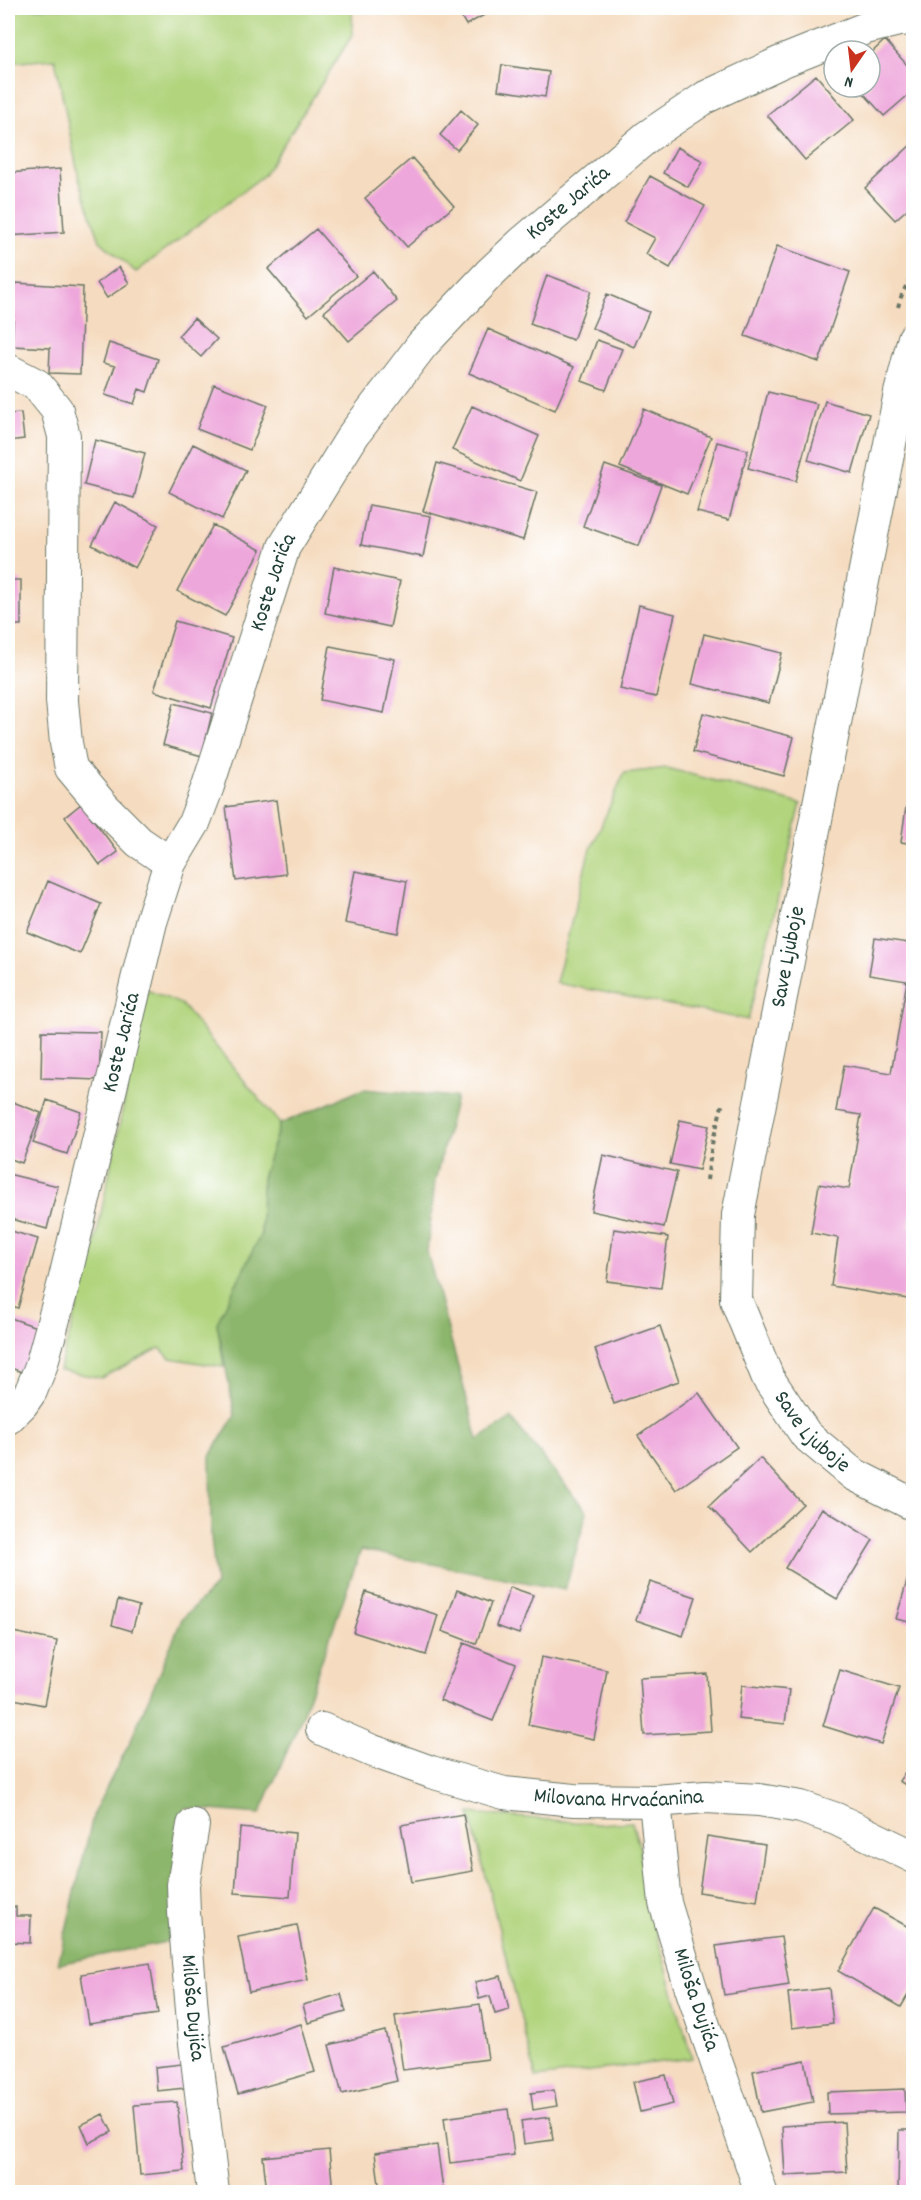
<svg xmlns="http://www.w3.org/2000/svg" width="921" height="2200" font-family="Dekko,sans-serif">
<style>
.green{fill:#b1d47d;stroke:#688858;stroke-width:1.5}
.forest{fill:#8cb66c;stroke:#567a50;stroke-width:1.5}
.building{fill:#eea7db}
.lines{fill:none;stroke-linecap:round;stroke-linejoin:round}
.street-casing{stroke:#6a7565;stroke-width:34}
.path{stroke:#6a7565;stroke-width:4;stroke-dasharray:4.5 4.5;stroke-linecap:butt}
.street{stroke:#fff;stroke-width:32}
.labels{text-anchor:middle;dominant-baseline:central;stroke-width:4.5;stroke-linejoin:round;paint-order:stroke}
.street-label{font-size:22px;fill:#1f3d34;stroke:#fff}
</style>
<rect width="100%" height="100%" fill="#fff"/>
<filter id="ink" filterUnits="userSpaceOnUse"><feTurbulence type="fractalNoise" baseFrequency=".0167" numOctaves="2"/><feDisplacementMap in="SourceGraphic" scale="12" xChannelSelector="R" yChannelSelector="G"/><feConvolveMatrix kernelMatrix="1 2 1 2 8 2 1 2 1" color-interpolation-filters="sRGB"/></filter>
<filter id="wash" filterUnits="userSpaceOnUse"><feTurbulence type="fractalNoise" baseFrequency=".008" numOctaves="4" result="noise"/><feDisplacementMap in="SourceGraphic" scale="24" xChannelSelector="R" yChannelSelector="G"/><feGaussianBlur stdDeviation="1.35" result="paint"/><feColorMatrix in="noise" values="0 0 0 0 0 0 0 0 0 0 0 0 0 0 0 0 0 1.4 0 .05"/><feComposite in="paint" operator="in"/></filter>
<g filter="url(#wash)">
<rect width="100%" height="100%" fill="#f5dcc0"/>
<path class="green" d="M8,8H352L353,34L264,175L136,272L100,241L79,179L55,59L8,63Z
M667,768L801,804L748,1020L556,983L588,856L624,773Z
M147,990L181,1004L280,1124L262,1178L261,1234L217,1323L224,1367L170,1358L160,1348L101,1378L59,1370L92,1258Z
M470,1813L597,1824L632,1822L640,1849L645,1893L692,2058L536,2078Z"/>
<path class="forest" d="M363,1089L456,1097L435,1181L427,1252L478,1440L511,1418L587,1512L565,1590L361,1550L300,1721L260,1814L185,1808L176,1836V1940L58,1964L94,1812L130,1742L182,1619L216,1585L211,1537L210,1456L235,1415L217,1323L261,1234L262,1178L280,1124Z"/>
<g id="blocks">
<path class="building" d="M456,8H497L466,25Z
M885,40L914,73V90L884,116L858,87H870V54Z
M502,65L549,72L545,97L498,90Z
M816,75L854,120L805,160L767,115Z
M461,110L478,125L457,150L440,135Z
M914,142V203L895,220L865,188Z
M677,147L703,161L688,187L663,173Z
M412,158L454,206L407,247L365,198Z
M60,169L64,232L8,236V173Z
M650,176L705,206L670,268L646,254L655,238L624,222Z
M316,229L356,276L308,316L268,269Z
M777,246L850,272L819,362L745,336Z
M119,267L129,283L107,298L97,283Z
M373,271L397,301L349,341L324,312Z
M547,275L591,291L573,340L530,324Z
M15,283L83,287L80,374L49,373L50,348L12,346Z
M607,294L649,312L634,347L592,328Z
M194,318L217,339L201,357L178,336Z
M488,329L574,367L555,410L469,373Z
M597,340L622,349L606,390L582,381Z
M109,343L158,359L147,392L139,389L134,404L105,395L115,366L103,363Z
M214,384L268,405L250,450L197,429Z
M768,392L817,404L796,481L748,468Z
M825,401L869,414L852,473L808,460Z
M472,406L539,436L520,481L452,450Z
M644,409L711,437L687,494L620,467Z
M21,413L24,439L8,441V414Z
M95,440L145,453L134,498L84,485Z
M717,442L748,450L729,520L697,512Z
M193,444L246,470L222,519L169,492Z
M437,463L537,492L523,540L423,511Z
M605,465L661,485L639,546L583,526Z
M115,502L158,525L135,568L92,545Z
M369,505L431,516L423,557L361,545Z
M213,525L261,550L225,616L177,591Z
M334,567L400,581L390,627L325,613Z
M8,580H21V625H8Z
M639,605L675,614L656,697L620,689Z
M175,621L232,638L211,708L154,691Z
M704,634L782,653L769,703L692,684Z
M330,646L395,659L384,713L320,700Z
M174,703L212,713L202,756L163,745Z
M703,713L794,737L784,776L693,752Z
M276,800L286,874L236,881L226,807Z
M81,804L118,852L100,865L65,817Z
M906,807L914,808V844L901,842Z
M355,871L407,881L398,933L345,923Z
M48,881L101,904L80,954L27,932Z
M912,919L914,1196L909,1227L914,1228V1300L831,1286L838,1238L811,1233L819,1184L849,1189L861,1115L836,1111L844,1065L891,1073L907,981L869,975L875,938L908,943Z
M42,1031L101,1032L99,1080L41,1078Z
M8,1100L41,1113L22,1163L8,1158Z
M47,1100L81,1112L67,1154L33,1143Z
M680,1120L709,1126L699,1170L670,1164Z
M603,1155L677,1172L664,1227L591,1211Z
M8,1174L58,1186L47,1229L8,1218Z
M614,1229L668,1237L661,1288L607,1281Z
M8,1230L38,1239L18,1308L8,1305Z
M8,1317L42,1329L27,1374L8,1367Z
M660,1326L679,1381L614,1404L595,1349Z
M699,1393L737,1447L676,1490L638,1436Z
M760,1458L803,1504L752,1552L709,1506Z
M822,1508L873,1540L837,1599L785,1568Z
M914,1557V1623L896,1619Z
M650,1582L696,1597L683,1636L636,1620Z
M510,1587L533,1595L519,1634L496,1626Z
M457,1590L491,1603L476,1644L442,1631Z
M366,1592L438,1615L426,1655L353,1632Z
M118,1600L139,1606L132,1631L112,1625Z
M8,1631L57,1641L44,1705L8,1698Z
M464,1643L516,1664L493,1721L440,1700Z
M541,1657L607,1670L594,1739L528,1725Z
M840,1670L899,1688L881,1744L823,1726Z
M707,1674L711,1731L644,1735L640,1678Z
M742,1685L789,1690L785,1724L738,1719Z
M914,1759V1790L899,1781Z
M463,1814L473,1871L411,1882L401,1825Z
M240,1828L295,1833L290,1897L235,1893Z
M707,1836L765,1845L757,1901L699,1892Z
M8,1907H16V1916H31L30,1943L8,1942Z
M874,1908L914,1930V1985L901,2007L838,1971Z
M297,1925L308,1980L249,1992L238,1937Z
M781,1937L789,1985L724,1995L716,1946Z
M150,1963L158,2014L89,2024L81,1974Z
M501,1976L509,2010L495,2014L490,1996L479,1999L475,1982Z
M829,1988L833,2023L792,2028L788,1993Z
M341,1994L346,2012L308,2023L303,2005Z
M480,2004L488,2059L403,2070L395,2016Z
M301,2024L315,2072L238,2094L224,2047Z
M385,2031L397,2081L342,2094L329,2045Z
M805,2060L813,2102L761,2112L753,2071Z
M182,2064L185,2088L157,2091L155,2067Z
M666,2075L673,2104L640,2112L633,2082Z
M905,2089L906,2112L828,2114L827,2092Z
M554,2090L557,2106L533,2110L531,2093Z
M177,2102L184,2171L140,2175L134,2105Z
M508,2109L514,2155L450,2163L444,2118Z
M103,2114L112,2132L89,2143L81,2125Z
M550,2117L553,2140L524,2144L521,2121Z
M844,2122L847,2172L785,2175L782,2126Z
M899,2130H914V2191H898Z
M437,2145L443,2189L418,2192H380L375,2153Z
M329,2150L333,2192H267L263,2157Z"/>
</g>
</g>
<g filter="url(#ink)">
<use href="#blocks" fill-opacity="0" stroke="#6a7565" stroke-width="1.5"/>
<g class="lines">
<g class="street-casing">
<g id="street">
<path id="s1" d="M914,338L900,393L738,1215L736,1300L768,1378L806,1435L853,1474L914,1505"/>
<path d="M8,370L37,385L57,410L64,436L62,701L66,743L71,768L103,806L139,842L170,863"/>
<path id="s2" d="M8,1418L22,1404L31,1391L41,1366L63,1286L151,922L170,863L194,823L208,786L284,547L354,434L422,345L490,273L523,242L648,136L706,97L781,62L866,28L899,20L914,19"/>
<path id="s3" d="M322,1729L370,1750L431,1772L504,1793L574,1800L655,1801L706,1797L759,1800L801,1807L836,1819L914,1857"/>
<path id="s4" d="M655,1801L665,1903L690,1985L761,2192"/>
<path id="s5" d="M193,1825L183,1885L184,1913L194,2035L213,2192"/>
</g>
</g>
<path class="path" d="M898,307L901,297L914,269
M707,1180L712,1144L723,1102"/>
<use href="#street" class="street"/>
</g>
</g>
<g class="labels">
<g class="street-label">
<text stroke="none"><textPath href="#s2" startOffset="1368">Koste Jarića</textPath></text>
<text stroke="none"><textPath href="#s2" startOffset="882">Koste Jarića</textPath></text>
<text transform="translate(789 957) rotate(-79)">Save Ljuboje</text>
<text stroke="none"><textPath href="#s2" startOffset="396">Koste Jarića</textPath></text>
<text stroke="none"><textPath href="#s1" startOffset="1134">Save Ljuboje</textPath></text>
<text stroke="none"><textPath href="#s3" startOffset="308">Milovana Hrvaćanina</textPath></text>
<text stroke="none"><textPath href="#s4" startOffset="204">Miloša Dujića</textPath></text>
<text stroke="none"><textPath href="#s5" startOffset="184">Miloša Dujića</textPath></text>
</g>
</g>
<rect width="921" height="2200" fill="none" stroke="#fff" stroke-width="30"/>
<g transform="translate(852 69) rotate(194)"><circle r="28" fill="#ffffff" stroke="#a5b1ae" stroke-width="1.5"/>
<path d="M0-4.5L10 22L0 15L-10 22Z" fill="#c8321e"/>
<text y="-9" font-size="16" font-weight="bold" text-anchor="middle" fill="#1f3d34">N</text>
</g>
</svg>
